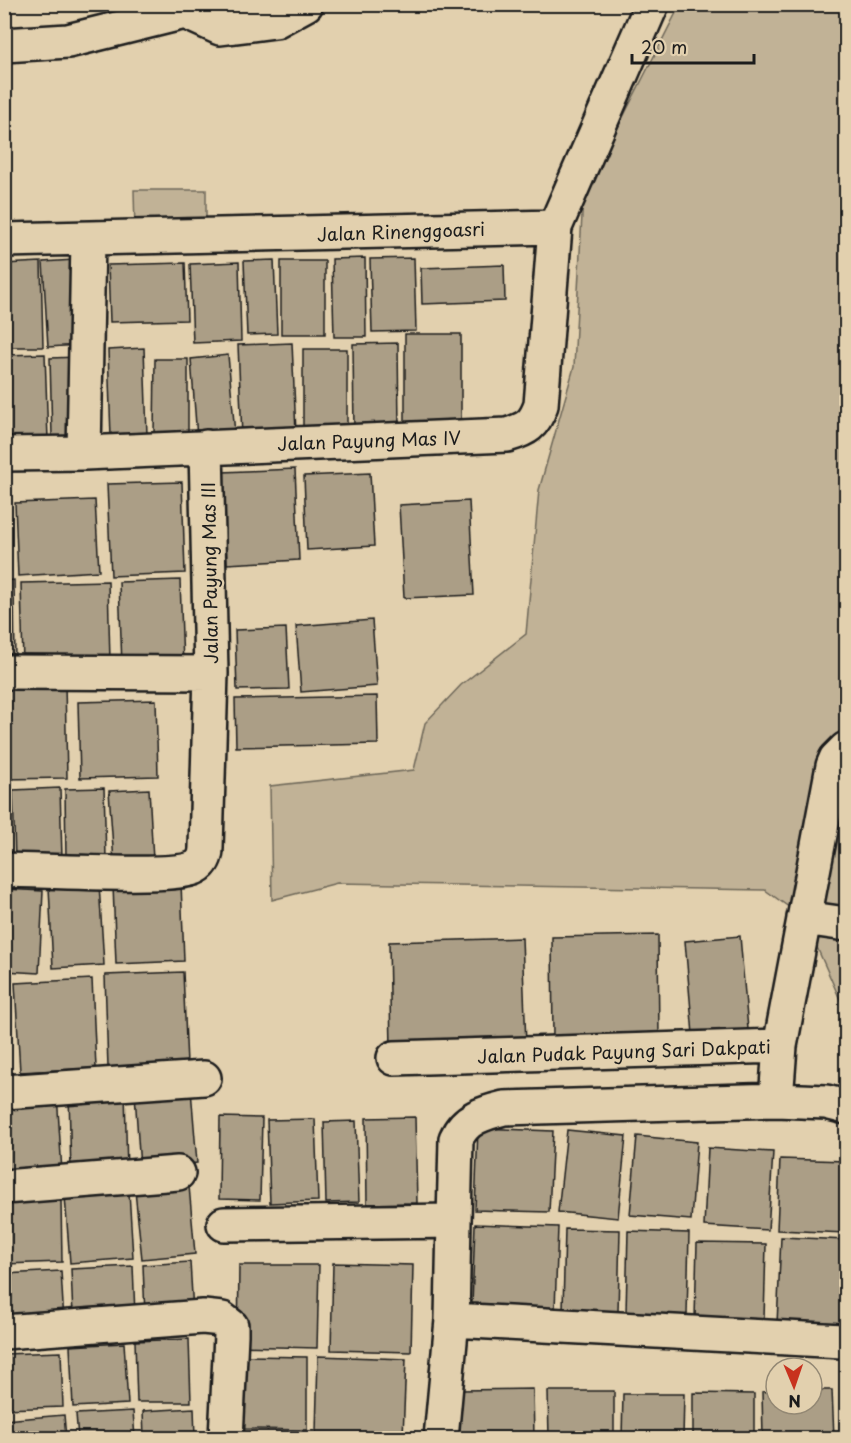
<svg xmlns="http://www.w3.org/2000/svg" width="851" height="1443" font-family="'Playpen Sans',sans-serif">
<style>
.green{fill:#c1b296;stroke:#6e6759;stroke-width:1.5}
.building{fill:#ab9e86;stroke:#1c1c1c;stroke-width:1.5}
.lines{fill:none;stroke-linecap:round;stroke-linejoin:round}
.minor-casing{stroke:#1c1c1c;stroke-width:38}
.minor{stroke:#e2d0ae;stroke-width:33}
.labels{text-anchor:middle;dominant-baseline:central;stroke-width:4.5;stroke-linejoin:round;paint-order:stroke}
.street-label{font-size:18px;fill:#1c1c1c;stroke:#e2d0ae}
</style>
<rect width="100%" height="100%" fill="#e2d0ae"/>
<filter id="ink" filterUnits="userSpaceOnUse"><feTurbulence type="fractalNoise" baseFrequency=".0167" numOctaves="2"/><feDisplacementMap in="SourceGraphic" scale="12" xChannelSelector="R" yChannelSelector="G"/><feConvolveMatrix kernelMatrix="1 2 1 2 8 2 1 2 1" color-interpolation-filters="sRGB"/></filter>
<g filter="url(#ink)">
<path class="green" d="M680,5H846V1013L804,918L765,890L337,883L272,900L270,786L414,770L425,723L461,685L526,634L539,490L574,367L583,196Z
M134,190H206V230L135,231Z"/>
<path class="building" d="M365,258L366,337H334L332,259Z
M414,258L416,331L372,332L370,259Z
M74,260L80,345L48,347L43,262Z
M274,260L277,334L247,335L244,261Z
M281,261H325V334H281Z
M41,262L43,347H5L4,264Z
M239,262L241,341L193,343L190,264Z
M185,263L187,320L110,322L108,265Z
M504,265L505,301L422,304L421,268Z
M405,334H461V432H405Z
M292,343L296,433L242,436L238,345Z
M398,343L399,432L354,433L353,344Z
M144,348L147,435L111,437L108,350Z
M303,349H347V434L303,435Z
M45,354L48,440L6,441L4,355Z
M228,355L235,434L197,438L191,359Z
M79,357L81,436L52,437L50,358Z
M155,359H188V435H154Z
M295,469L299,560L227,564L223,472Z
M370,473L374,546L307,550L304,476Z
M182,482L185,573L111,576L107,484Z
M4,488H7L10,571H4Z
M95,500L99,571L18,576L15,503Z
M469,501L474,595L404,598L399,505Z
M14,580L15,663L4,664V581Z
M180,580L183,664L122,666L119,582Z
M108,581L110,662L23,664L21,583Z
M372,620L377,686L301,692L296,626Z
M286,628L289,689L237,690L235,630Z
M65,684L67,778L4,779V685Z
M377,696L378,744L236,747L235,699Z
M156,700L158,776L80,778L78,702Z
M4,787H6L8,859H4Z
M60,788L62,859L15,860L13,790Z
M104,788L106,858L66,859L65,789Z
M149,789L153,860L114,862L109,791Z
M181,883L184,961L116,964L113,885Z
M99,884L104,965L53,968L49,887Z
M4,889L43,891L39,973L4,971Z
M658,935L659,1039L553,1040L552,937Z
M740,936L749,1041L694,1046L685,941Z
M522,938L526,1045L391,1049L389,942Z
M183,972L187,1064L108,1067L105,975Z
M92,979L96,1068L20,1072L15,983Z
M191,1090L197,1163L140,1168L135,1094Z
M125,1092L127,1172L71,1174L69,1094Z
M57,1094L62,1172L4,1175V1097Z
M220,1117L262,1118L260,1200L219,1199Z
M415,1117L417,1203L367,1204L366,1118Z
M315,1119L318,1201L270,1203L267,1120Z
M356,1121L359,1202L326,1203L324,1122Z
M478,1128L553,1131L549,1212L475,1210Z
M567,1130L626,1136L618,1218L558,1212Z
M637,1136L697,1142L691,1220L630,1215Z
M708,1148L773,1152L768,1230L704,1226Z
M780,1159L846,1161V1233L777,1230Z
M189,1186L195,1254L142,1259L135,1191Z
M129,1192L133,1258L70,1263L65,1196Z
M4,1201H61L62,1262L4,1264Z
M475,1224L558,1227L555,1309L472,1305Z
M565,1229L620,1230L618,1312L563,1310Z
M628,1231L689,1233L687,1315L626,1313Z
M781,1237L846,1240V1327L777,1324Z
M697,1243L766,1244L764,1319L695,1318Z
M190,1262L193,1312L145,1315L143,1265Z
M333,1263L413,1265L411,1352L331,1350Z
M239,1265H319L317,1348L238,1346Z
M133,1266L135,1315L73,1317L71,1269Z
M61,1271L64,1322L4,1326V1274Z
M189,1339L191,1402H137L135,1341Z
M124,1343L128,1404L73,1407L70,1346Z
M61,1352L63,1407L4,1409V1354Z
M243,1356L307,1357V1430L243,1429Z
M318,1356L406,1359L403,1436L316,1433Z
M533,1389L534,1438H459V1390Z
M812,1390H832L834,1438H763L762,1392L776,1391V1404H812Z
M548,1391H614V1438H549Z
M693,1393L754,1394V1438H693Z
M623,1394H684L683,1438H622Z
M194,1408L195,1438H144L143,1411Z
M133,1411L135,1438H78L76,1414Z
M64,1415L66,1438H4V1420Z"/>
<g class="lines">
<g class="minor-casing">
<path id="minor" d="M184,4L185,12L220,28L275,21L306,4
M4,45L68,41L185,12
M4,240L555,227
M84,453L88,239
M4,454L84,453L507,435C527,429 534,425 541,405L555,227L652,4
M4,672L211,673L206,447
M4,870C35,870 177,879 196,867C203,863 206,856 206,848L211,673
M804,918L846,924
M780,1046L833,766L836,759L846,749
M4,1092L204,1078
M776,1100L826,1102L846,1107
M4,1187L178,1173
M224,1224L454,1221L456,1139C465,1118 484,1113 504,1108L776,1100L780,1046L394,1058
M452,1320L842,1341
M4,1332L203,1317L222,1319L231,1326V1335L226,1438
M441,1438L452,1320L454,1221"/>
</g>
<use href="#minor" class="minor"/>
</g>
</g>
<g class="labels">
<g class="street-label">
<text transform="translate(401 231) rotate(-2)">Jalan Rinenggoasri</text>
<text transform="translate(369 440) rotate(-2)">Jalan Payung Mas IV</text>
<text transform="translate(209 573) rotate(-91)">Jalan Payung Mas III</text>
<text transform="translate(624 1051) rotate(-2)">Jalan Pudak Payung Sari Dakpati</text>
</g>
</g>
<rect width="851" height="1443" fill="none" stroke="#e2d0ae" stroke-width="24"/>
<rect x="12" y="12" width="827" height="1419" fill="none" stroke="#1c1c1c" stroke-width="2" filter="url(#ink)"/>
<g transform="translate(794 1386) rotate(178)"><circle r="28" fill="#e2d0ae" stroke="#938874" stroke-width="1.5"/>
<path d="M0-4.5L10 22L0 15L-10 22Z" fill="#c8321e"/>
<text y="-9" font-size="16" font-weight="bold" text-anchor="middle" fill="#1c1c1c">N</text>
</g>
<path d="M632 54v9h122v-9" fill="none" stroke="#1c1c1c" stroke-width="3"/>
<text x="641" y="54" font-size="18" fill="#1c1c1c" stroke="#e2d0ae" stroke-width="4.5" paint-order="stroke">20 m</text>
</svg>
